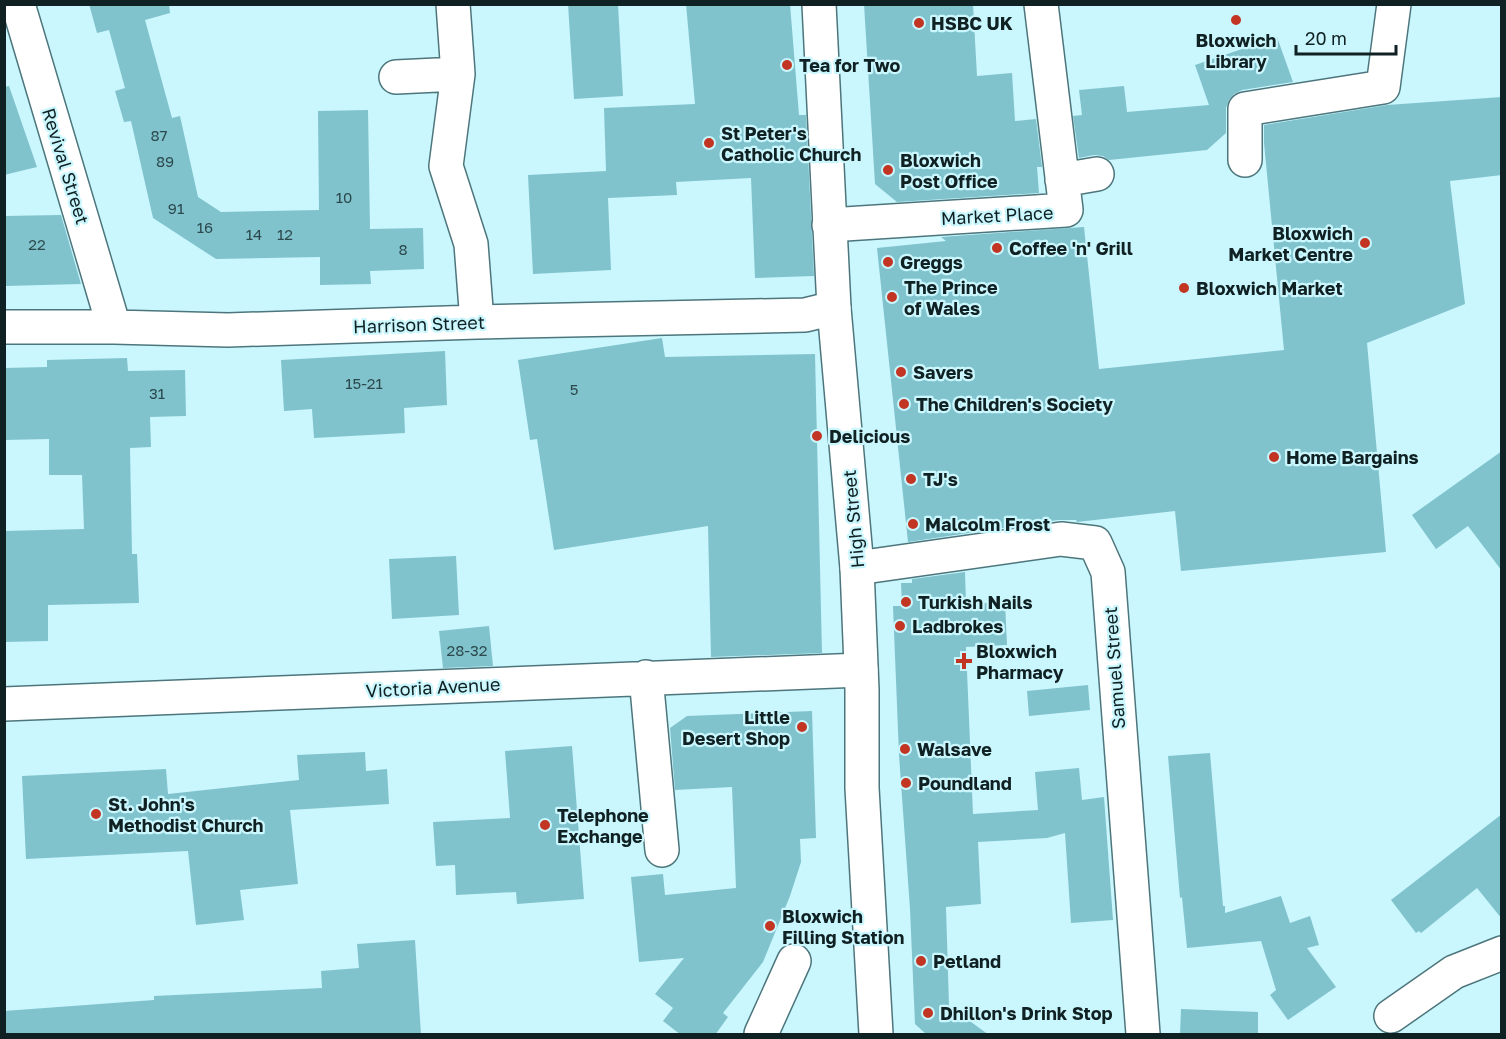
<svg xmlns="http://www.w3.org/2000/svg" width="1506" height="1039" font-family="'Golos Text',sans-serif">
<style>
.building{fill:#80c3cd}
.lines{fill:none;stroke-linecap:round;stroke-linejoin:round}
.street-casing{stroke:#4d767c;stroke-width:36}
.highway-casing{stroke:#4d767c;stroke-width:36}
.street{stroke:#fff;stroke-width:33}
.highway{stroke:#fff;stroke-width:33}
.poi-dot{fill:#c13522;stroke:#caf6fd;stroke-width:2}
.labels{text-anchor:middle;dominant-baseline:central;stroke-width:4.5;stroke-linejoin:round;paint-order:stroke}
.number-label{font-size:15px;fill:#2c4a4e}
.poi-label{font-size:18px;font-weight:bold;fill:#102123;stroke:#caf6fd;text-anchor:start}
.street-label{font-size:18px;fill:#102123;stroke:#caf6fd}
</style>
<rect width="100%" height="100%" fill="#caf6fd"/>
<path class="building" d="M89,4H169L170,13L145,20L172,118L180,116L198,197L221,212L319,210L318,111L368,110L370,229L423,228L424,269L370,271L371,284L320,285V257L216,259L153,218L131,121L124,122L115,91L125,88L109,30L97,33Z
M568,4H618L623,96L574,99Z
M686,4H790L799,115H806L814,276L755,278L751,178L676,182L677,195L608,198L611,270L533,274L528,175L606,171L604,108L695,104Z
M864,4H973L977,76L1012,73L1015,121L1036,119L1042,167H1037L1039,193L897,202L875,184Z
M1277,37L1293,82L1242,90L1234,94L1229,100L1226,108V133L1207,150L1109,160L1103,156L1094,155L1079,158L1073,116L1082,115L1079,90L1124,86L1127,112L1209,105L1195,65Z
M9,86L37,167L4,175V87Z
M1502,97V175L1450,181L1465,304L1367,343L1386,552L1181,571L1175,511L1077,522L1076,520H1058L908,542L877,248L946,241L941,237L1084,227L1099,369L1284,350L1264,143V125L1387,105Z
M61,215L81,284L5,286L4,216Z
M662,338L665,357L815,354L822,653L711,657L708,526L554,550L537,439L530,440L518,360Z
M445,351L447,405L404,408L405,433L314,438L312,409L284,411L281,360Z
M127,358L128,371L185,370L186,416L150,417L151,447L130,448L132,554H137L139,603L48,605V641L4,642V531L84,529L82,475H49V439L4,440V368L47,367V360Z
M1502,451V571L1468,526L1436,549L1412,515Z
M456,556L459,615L392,619L389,559Z
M965,572L966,604L1005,602L1007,645L966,647L973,814L1038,810L1035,772L1079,768L1082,800L1104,797L1113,920L1071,923L1065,833L1047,838L978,842L981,904L946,907L949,1006L989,1035H927L915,1024L910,909L899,755L893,606H902L901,583H912V579Z
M489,626L493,666L443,668L439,631Z
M1088,685L1090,710L1029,716L1027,691Z
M812,711L816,838L800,839L801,862L790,896L763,962L723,1013L728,1017L715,1035H681L663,1021L673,1008L655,994L684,958L639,962L631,877L663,874L665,895L736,888L732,787L675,790L670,728L687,716Z
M572,746L584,899L517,904L516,892L456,895L455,865L436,866L433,822L510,818L505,751Z
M365,752L366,771L387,769L389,804L290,810L298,884L240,890L244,920L196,925L188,851L26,859L22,776L166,769L168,794L299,780L297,755Z
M1210,753L1223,906H1225V913L1281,896L1290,923L1310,916L1319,945L1307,948L1336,987L1288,1020L1270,995L1276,990L1261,941L1187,948L1182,897L1180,898L1168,756Z
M1502,814V919L1477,888L1421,933L1419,931L1416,933L1391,900Z
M415,940L421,1035H4V1011L154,1000V996L322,988L321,971L359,968L357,944Z
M1181,1009L1258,1012V1035H1180Z"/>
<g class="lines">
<g class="street-casing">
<path id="street" d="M18,4L114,327
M453,4L458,74L446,166L471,244L477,322
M396,77L458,74
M1245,160V109L1383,87L1394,4
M1062,180L1097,174
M829,225L1066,210L1041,4
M4,327H114L228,330L477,322L805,315L834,308
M857,568L1061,539L1095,543L1108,572L1143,1034
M646,677L662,850
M4,704L861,670
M1391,1016L1454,972L1502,953
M761,1034L794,961"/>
</g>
<g class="highway-casing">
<path id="highway" d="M819,4L834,308L857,568L862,690V788L876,1034"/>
</g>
<use href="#street" class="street"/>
<use href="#highway" class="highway"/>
</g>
<g class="poi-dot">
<circle cx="1236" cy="20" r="6"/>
<circle cx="919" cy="23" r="6"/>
<circle cx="787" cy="65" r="6"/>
<circle cx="709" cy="143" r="6"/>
<circle cx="888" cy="170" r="6"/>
<circle cx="1365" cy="243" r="6"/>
<circle cx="997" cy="248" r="6"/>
<circle cx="888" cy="262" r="6"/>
<circle cx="1184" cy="288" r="6"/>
<circle cx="892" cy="297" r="6"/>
<circle cx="901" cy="372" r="6"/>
<circle cx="904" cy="404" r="6"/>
<circle cx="817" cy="436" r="6"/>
<circle cx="1274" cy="457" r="6"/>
<circle cx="911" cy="479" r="6"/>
<circle cx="913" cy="524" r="6"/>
<circle cx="906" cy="602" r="6"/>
<circle cx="900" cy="626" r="6"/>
<path d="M961 652h6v6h6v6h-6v6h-6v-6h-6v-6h6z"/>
<circle cx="802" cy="727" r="6"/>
<circle cx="905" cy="749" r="6"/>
<circle cx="906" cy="783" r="6"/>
<circle cx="96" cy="814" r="6"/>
<circle cx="545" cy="825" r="6"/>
<circle cx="770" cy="926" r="6"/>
<circle cx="921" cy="961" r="6"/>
<circle cx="928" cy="1013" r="6"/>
</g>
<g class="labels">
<g class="number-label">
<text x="159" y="135">87</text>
<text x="165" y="161">89</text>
<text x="344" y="197">10</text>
<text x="176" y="208">91</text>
<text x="205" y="227">16</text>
<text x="254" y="234">14</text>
<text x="285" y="234">12</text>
<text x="37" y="244">22</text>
<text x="403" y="249">8</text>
<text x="364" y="383">15-21</text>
<text x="574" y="389">5</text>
<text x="157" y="393">31</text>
<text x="467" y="650">28-32</text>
</g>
<g class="poi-label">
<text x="931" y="23">HSBC UK</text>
<text x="1236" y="40" text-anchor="middle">Bloxwich<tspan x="1236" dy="21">Library</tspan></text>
<text x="799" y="65">Tea for Two</text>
<text x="721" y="133">St Peter's<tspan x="721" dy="21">Catholic Church</tspan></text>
<text x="900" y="160">Bloxwich<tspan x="900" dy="21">Post Office</tspan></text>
<text x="1353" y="233" text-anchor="end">Bloxwich<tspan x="1353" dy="21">Market Centre</tspan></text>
<text x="1009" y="248">Coffee 'n' Grill</text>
<text x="900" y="262">Greggs</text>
<text x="904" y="287">The Prince<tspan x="904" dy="21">of Wales</tspan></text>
<text x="1196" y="288">Bloxwich Market</text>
<text x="913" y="372">Savers</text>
<text x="916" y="404">The Children's Society</text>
<text x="829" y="436">Delicious</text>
<text x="1286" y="457">Home Bargains</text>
<text x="923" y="479">TJ's</text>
<text x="925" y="524">Malcolm Frost</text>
<text x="918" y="602">Turkish Nails</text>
<text x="912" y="626">Ladbrokes</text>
<text x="976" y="651">Bloxwich<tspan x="976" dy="21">Pharmacy</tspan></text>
<text x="790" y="717" text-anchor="end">Little<tspan x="790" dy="21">Desert Shop</tspan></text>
<text x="917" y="749">Walsave</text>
<text x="918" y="783">Poundland</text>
<text x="108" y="804">St. John's<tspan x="108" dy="21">Methodist Church</tspan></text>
<text x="557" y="815">Telephone<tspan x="557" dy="21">Exchange</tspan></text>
<text x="782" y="916">Bloxwich<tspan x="782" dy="21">Filling Station</tspan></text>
<text x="933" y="961">Petland</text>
<text x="940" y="1013">Dhillon's Drink Stop</text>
</g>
<g class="street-label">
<text transform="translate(66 166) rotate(73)">Revival Street</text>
<text transform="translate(997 215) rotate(-3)">Market Place</text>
<text transform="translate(419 324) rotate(-2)">Harrison Street</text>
<text transform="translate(853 519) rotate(-95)">High Street</text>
<text transform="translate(1114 668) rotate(-94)">Samuel Street</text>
<text transform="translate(433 687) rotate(-3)">Victoria Avenue</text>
</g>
</g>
<rect width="1506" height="1039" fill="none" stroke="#102123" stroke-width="12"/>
<path d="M1296 45v9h100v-9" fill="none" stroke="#102123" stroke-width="3"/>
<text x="1305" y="45" font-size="18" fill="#102123" stroke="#caf6fd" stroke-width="4.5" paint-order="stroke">20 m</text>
</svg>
